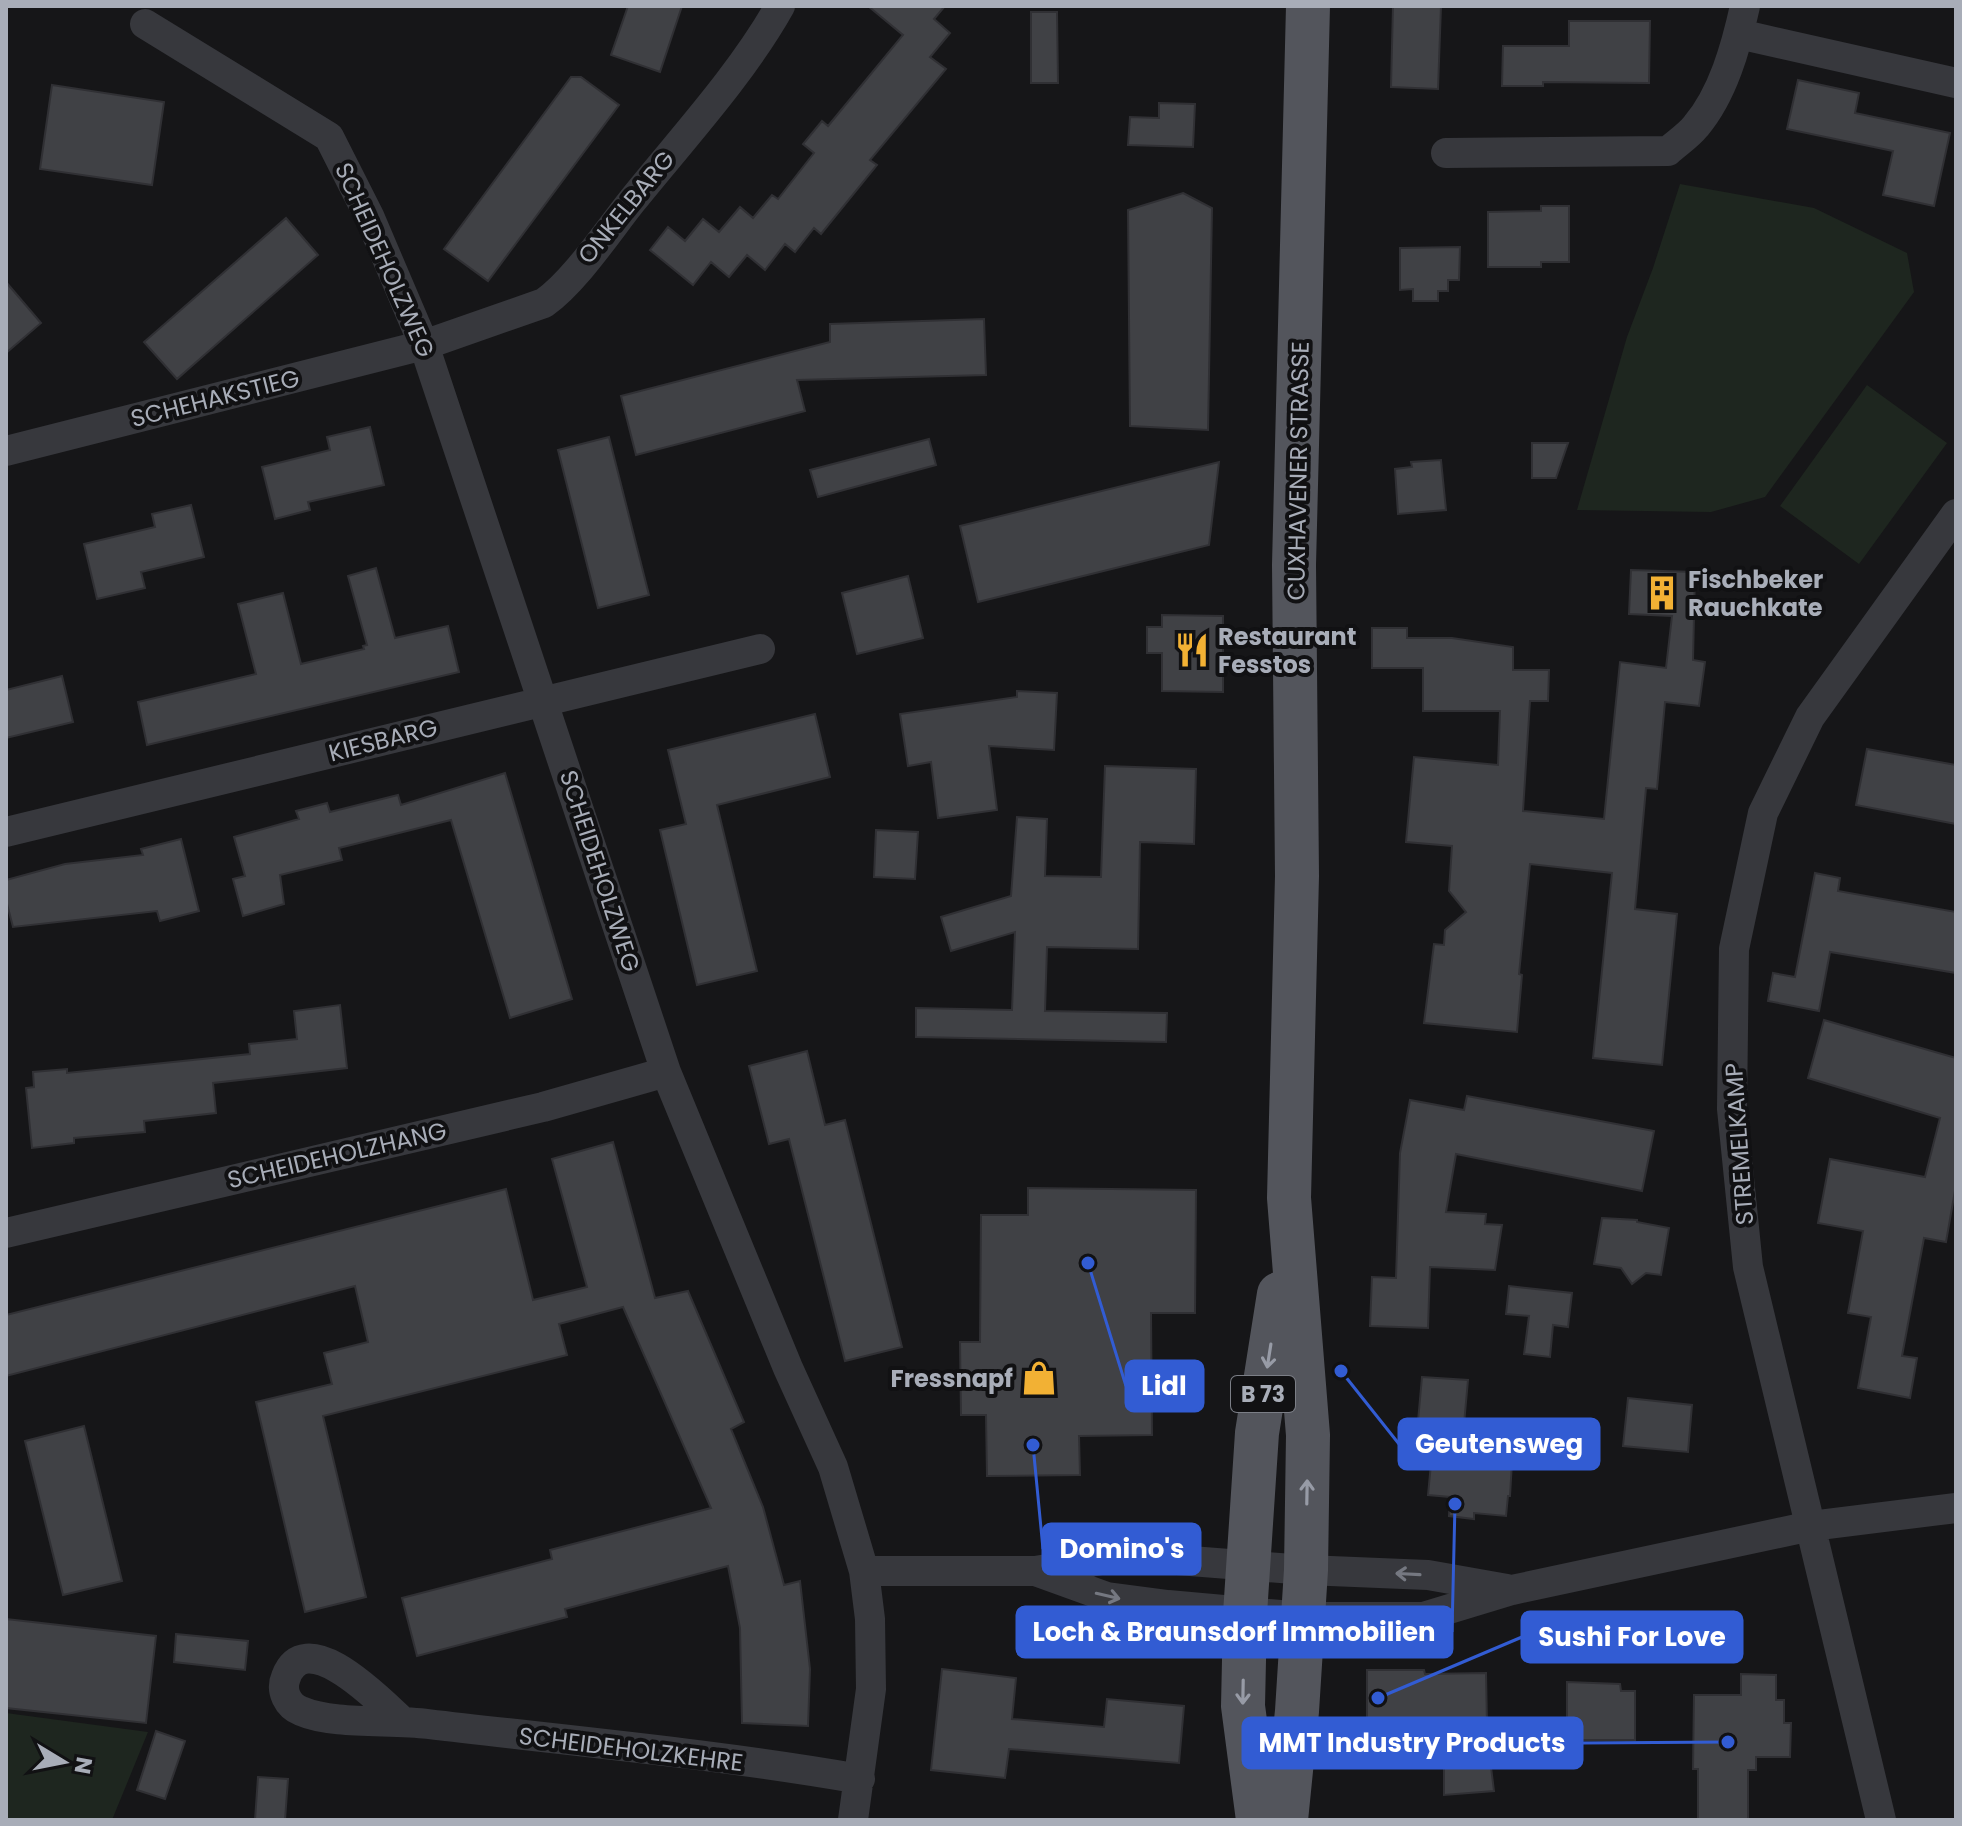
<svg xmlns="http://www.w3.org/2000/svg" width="1962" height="1826" font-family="Poppins,sans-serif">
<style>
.green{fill:#1e261f}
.building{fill:#404145;stroke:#303034;stroke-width:2}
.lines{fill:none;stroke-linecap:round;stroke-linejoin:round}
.minor{stroke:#37383d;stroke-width:30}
.primary{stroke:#53555c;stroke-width:44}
.oneway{stroke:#979ba6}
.oneway2{stroke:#757881}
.labels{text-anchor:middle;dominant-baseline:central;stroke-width:8;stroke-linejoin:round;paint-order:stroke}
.shield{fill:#111113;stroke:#7b7e86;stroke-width:2}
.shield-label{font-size:22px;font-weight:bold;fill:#a8adb8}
.street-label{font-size:24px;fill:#a8adb8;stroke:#111113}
.poi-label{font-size:24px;font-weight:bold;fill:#a8adb8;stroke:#111113;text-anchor:start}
.leader{fill:none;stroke:#325cd3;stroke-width:3}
.callout-dot{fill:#325cd3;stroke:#111113;stroke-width:3}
.callout{fill:#325cd3;stroke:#325cd3;stroke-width:3}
.callout-label{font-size:26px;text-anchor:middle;font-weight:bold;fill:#fff}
</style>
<rect width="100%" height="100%" fill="#161618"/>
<path class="green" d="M1680,184L1814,208L1907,253L1914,292L1765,497L1711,512L1577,510L1627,337L1653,268Z
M1867,385L1947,443L1859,564L1780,506Z
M6,1713L148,1732L112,1820H6Z"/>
<path class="building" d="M628,6H682L660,72L611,55Z
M868,6H945L934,19L950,33L930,57L946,69L870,160L877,165L821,234L814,228L795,252L785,244L765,270L747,255L729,277L711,262L693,285L650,250L668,227L685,241L703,219L719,232L740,207L753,218L772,195L778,199L814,153L803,144L822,121L828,126L903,35Z
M1393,6H1441L1438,89L1391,87Z
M1031,12H1057L1058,83H1031Z
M1569,21H1650L1649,83L1543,82V86H1502L1503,46H1569Z
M571,77H581L619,105L488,281L444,249Z
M1798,80L1859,93L1855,113L1950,133L1934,206L1883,195L1893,151L1787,129Z
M52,85L164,102L152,185L40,169Z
M1159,103L1195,104L1193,147L1128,145L1130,117L1159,118Z
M1183,193L1212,208L1208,430L1130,426L1128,210Z
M1541,206H1569V262H1541V267H1488V212L1541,211Z
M286,218L318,255L177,379L144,342Z
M1460,247L1459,280H1448V291H1438V301H1413V289L1400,290V248Z
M6,282L41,323L6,353Z
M984,319L986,375L797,380L805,411L636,455L621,396L830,342V324Z
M370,427L384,485L308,502L310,510L275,519L262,467L330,450L327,437Z
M609,437L649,595L598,608L558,450Z
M929,439L936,465L818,497L810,470Z
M1532,443H1568L1556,478H1532Z
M1441,460L1446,510L1398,514L1395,469L1412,467L1411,462Z
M1219,462L1209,545L978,602L960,526Z
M191,505L204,557L141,572L145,588L97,599L84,544L155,527L152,514Z
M376,568L395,638L448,626L459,672L147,745L138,702L256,674L238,604L283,593L301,664L364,649L363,646L367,645L348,576Z
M1631,570L1695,572L1693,660L1705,662L1699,706L1665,702L1657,789L1646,788L1635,909L1677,914L1662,1065L1593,1058L1612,873L1530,864L1519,974L1522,975L1517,1032L1424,1023L1434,944L1444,945L1445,930L1466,912L1449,891L1452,846L1406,842L1414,757L1498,765L1500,711H1423V668H1372V628H1407V638H1452L1513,647V670H1549L1548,701H1530L1523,811L1604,819L1620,662L1666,668L1672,616L1629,614Z
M908,576L923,638L857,654L842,593Z
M1162,615L1223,616V692L1162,691V653H1147V627H1162Z
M62,676L73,722L6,738V690Z
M1017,691L1057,693L1054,750L989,746L997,810L938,818L931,762L908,766L900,714L1017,697Z
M815,714L830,777L717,805L757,971L697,985L660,830L686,824L668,750Z
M1867,749L1956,765V824L1856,805Z
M1105,766L1196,769L1194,844L1140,842L1138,949L1047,947L1045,1011L1167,1013L1166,1042L916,1037V1008L1012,1010L1015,932L951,951L941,917L1011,896L1017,817L1047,819L1045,876L1101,877Z
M505,773L572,999L510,1018L451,820L339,848L342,860L280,875L284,904L243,916L233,879L245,876L234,837L299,819L296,811L327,803L330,812L398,795L401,805Z
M876,830L918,832L915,879L874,877Z
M181,839L199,911L160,921L157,911L13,927L6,900V880L65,864L143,855L141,849Z
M1815,873L1840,878L1838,891L1956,912V973L1830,952L1819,1011L1768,1001L1773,973L1795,977Z
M340,1005L347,1068L213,1083L216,1113L144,1121L145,1132L74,1138V1143L32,1148L26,1088L34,1087L33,1072L67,1069V1073L250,1054L249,1044L297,1039L294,1011Z
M1824,1020L1956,1058V1185L1946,1242L1924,1238L1902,1356L1917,1358L1910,1398L1858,1388L1871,1317L1848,1313L1863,1231L1818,1223L1830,1159L1925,1177L1940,1118L1808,1078Z
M807,1051L825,1125L845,1120L902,1347L845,1361L789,1139L769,1144L749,1066Z
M1467,1096L1654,1131L1642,1191L1456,1154L1446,1212L1486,1214L1485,1224L1502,1225L1495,1270L1430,1267L1428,1328L1370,1326L1372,1277L1396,1278L1400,1153L1410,1100L1464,1110Z
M613,1142L655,1298L688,1291L744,1422L731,1429L763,1507L784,1585L800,1581L810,1669L808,1726L742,1723L740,1628L728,1566L565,1609L567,1617L417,1656L402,1598L552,1559L550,1550L711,1508L623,1307L559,1324L567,1355L323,1416L366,1597L305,1612L256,1402L332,1384L324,1353L368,1342L355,1286L6,1376V1315L506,1189L533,1300L587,1287L552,1159Z
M1028,1188L1196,1190L1195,1313H1151L1152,1435L1079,1436L1080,1475L987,1476L986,1415H961L960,1342H980L981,1215H1028Z
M1602,1218L1637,1220V1222L1669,1228L1661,1275L1646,1273L1632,1284L1621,1268L1594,1264Z
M1509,1286L1572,1293L1568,1327L1553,1325L1550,1357L1524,1354L1529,1316L1506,1314Z
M1422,1377L1468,1380L1464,1424L1514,1428L1510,1496H1508L1506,1516L1474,1513V1519L1449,1516L1450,1497L1428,1495L1435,1422L1418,1421Z
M1628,1398L1692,1405L1688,1452L1623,1446Z
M84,1426L122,1581L63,1595L25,1441Z
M6,1619L156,1636L146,1723L6,1708Z
M176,1634L248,1641L245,1670L174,1662Z
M942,1669L1016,1678L1012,1719L1104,1727L1107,1699L1184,1706L1179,1763L1009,1749L1005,1778L931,1770Z
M1367,1670H1424L1425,1674L1486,1673L1487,1725H1501L1502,1759H1490L1494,1791L1444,1795V1731L1367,1732Z
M1741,1674L1776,1675V1700H1784V1723H1791L1790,1757H1756V1770H1748V1820H1698V1769H1693L1694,1695H1741Z
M1567,1682L1620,1684L1621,1691H1635V1740H1567Z
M156,1731L185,1741L165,1799L137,1790Z
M258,1777L288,1779L285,1820H255Z"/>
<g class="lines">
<path class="minor" d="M145,24L329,137L369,216L424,345L666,1072L788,1368L833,1467L864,1571L870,1619L871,1689L853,1820
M1739,34L1956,83
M1446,153L1668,151C1677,143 1688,136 1696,126C1723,94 1736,47 1745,6
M6,451L424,345L544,303C575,281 608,231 632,201C681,140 742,74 780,6
M6,832L760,649
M6,1233L543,1107L666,1072
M864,1571H1035L1108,1559H1165L1306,1570L1428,1575L1507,1589
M1035,1571L1107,1597L1168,1605L1303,1617H1423L1512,1590L1811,1526L1956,1508
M402,1721C382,1703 306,1623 286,1677C280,1691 288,1706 301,1711C333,1725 392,1719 428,1724C571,1741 717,1754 860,1779
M1881,1820L1748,1267L1732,1109L1734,949L1763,813L1810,717L1956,514"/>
<path class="primary" d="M1258,1820L1243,1706L1245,1614L1257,1433L1279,1294
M1286,1820L1297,1711L1306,1570L1308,1435L1289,1198L1297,876L1294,565L1308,6"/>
</g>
<defs><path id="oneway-shaft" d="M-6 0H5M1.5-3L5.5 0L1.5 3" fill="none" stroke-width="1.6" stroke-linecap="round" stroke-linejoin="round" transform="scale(2)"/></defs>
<g class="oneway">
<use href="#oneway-shaft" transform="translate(1269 1356) rotate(99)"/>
<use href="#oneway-shaft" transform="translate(1307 1492) rotate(-89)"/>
<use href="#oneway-shaft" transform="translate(1243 1692) rotate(91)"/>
</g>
<g class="oneway2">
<use href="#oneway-shaft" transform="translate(1408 1574) rotate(-177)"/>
<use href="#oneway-shaft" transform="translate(1108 1596) rotate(13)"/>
</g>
<defs>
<g id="building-bare" transform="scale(2.76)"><path d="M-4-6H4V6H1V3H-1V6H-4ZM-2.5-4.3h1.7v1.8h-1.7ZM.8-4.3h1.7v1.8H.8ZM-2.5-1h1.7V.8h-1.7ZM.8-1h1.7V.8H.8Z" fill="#f2b134" stroke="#111113" stroke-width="2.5" paint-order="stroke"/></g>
<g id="restaurant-bare" transform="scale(2.76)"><path d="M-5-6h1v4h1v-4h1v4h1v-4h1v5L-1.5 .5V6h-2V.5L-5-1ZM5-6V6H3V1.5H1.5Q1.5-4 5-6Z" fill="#f2b134" stroke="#111113" stroke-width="2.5" paint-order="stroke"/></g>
<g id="shop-bare" transform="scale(2.76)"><path d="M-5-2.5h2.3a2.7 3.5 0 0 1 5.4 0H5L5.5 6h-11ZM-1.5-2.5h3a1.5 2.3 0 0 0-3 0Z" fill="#f2b134" stroke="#111113" stroke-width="2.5" paint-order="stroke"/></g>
</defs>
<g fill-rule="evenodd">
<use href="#building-bare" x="1662" y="593"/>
<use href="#restaurant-bare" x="1192" y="650"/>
<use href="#shop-bare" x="1039" y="1378"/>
</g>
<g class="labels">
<rect class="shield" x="1231" y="1376" width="64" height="36" rx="6"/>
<g class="shield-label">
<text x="1263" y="1394">B 73</text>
</g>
<g class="street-label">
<text transform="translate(626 207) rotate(-51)">ONKELBARG</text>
<text transform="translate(385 260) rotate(66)">SCHEIDEHOLZWEG</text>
<text transform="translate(215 398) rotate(-14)">SCHEHAKSTIEG</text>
<text transform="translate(1298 471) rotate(-89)">CUXHAVENER STRASSE</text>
<text transform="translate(383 740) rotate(-14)">KIESBARG</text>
<text transform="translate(600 871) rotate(72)">SCHEIDEHOLZWEG</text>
<text transform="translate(1739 1144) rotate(-94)">STREMELKAMP</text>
<text transform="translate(337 1155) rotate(-13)">SCHEIDEHOLZHANG</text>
<text transform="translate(631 1749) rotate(7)">SCHEIDEHOLZKEHRE</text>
</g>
<g class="poi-label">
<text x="1688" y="579">Fischbeker<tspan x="1688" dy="28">Rauchkate</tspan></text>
<text x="1218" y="636">Restaurant<tspan x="1218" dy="28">Fesstos</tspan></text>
<text x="1013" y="1378" text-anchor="end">Fressnapf</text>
</g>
</g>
<path class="leader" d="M1088 1263L1126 1386M1341 1371L1399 1444M1033 1445L1043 1549M1455 1504L1452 1632M1378 1698L1522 1637M1728 1742L1582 1743"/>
<g class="callout-dot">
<circle cx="1088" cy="1263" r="8"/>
<circle cx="1341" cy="1371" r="8"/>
<circle cx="1033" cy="1445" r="8"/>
<circle cx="1455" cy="1504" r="8"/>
<circle cx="1378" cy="1698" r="8"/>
<circle cx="1728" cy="1742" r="8"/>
</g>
<g class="callout">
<rect x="1126" y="1361" width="77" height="50" rx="8"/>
<rect x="1399" y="1419" width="200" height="50" rx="8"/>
<rect x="1043" y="1524" width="157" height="50" rx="8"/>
<rect x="1017" y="1607" width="435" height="50" rx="8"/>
<rect x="1522" y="1612" width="220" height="50" rx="8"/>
<rect x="1243" y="1718" width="339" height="50" rx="8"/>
</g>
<g class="callout-label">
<text x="1164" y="1395">Lidl</text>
<text x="1499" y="1453">Geutensweg</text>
<text x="1122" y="1558">Domino's</text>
<text x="1234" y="1641">Loch &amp; Braunsdorf Immobilien</text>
<text x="1632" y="1646">Sushi For Love</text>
<text x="1412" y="1752">MMT Industry Products</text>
</g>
<rect width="1962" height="1826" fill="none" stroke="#a8adb8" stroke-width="16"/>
<g transform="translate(64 1762) rotate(100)" stroke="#111113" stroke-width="6" paint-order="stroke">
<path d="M0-6L14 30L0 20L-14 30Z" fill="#a8adb8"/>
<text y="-12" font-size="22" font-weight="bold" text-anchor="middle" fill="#a8adb8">N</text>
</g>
</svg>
